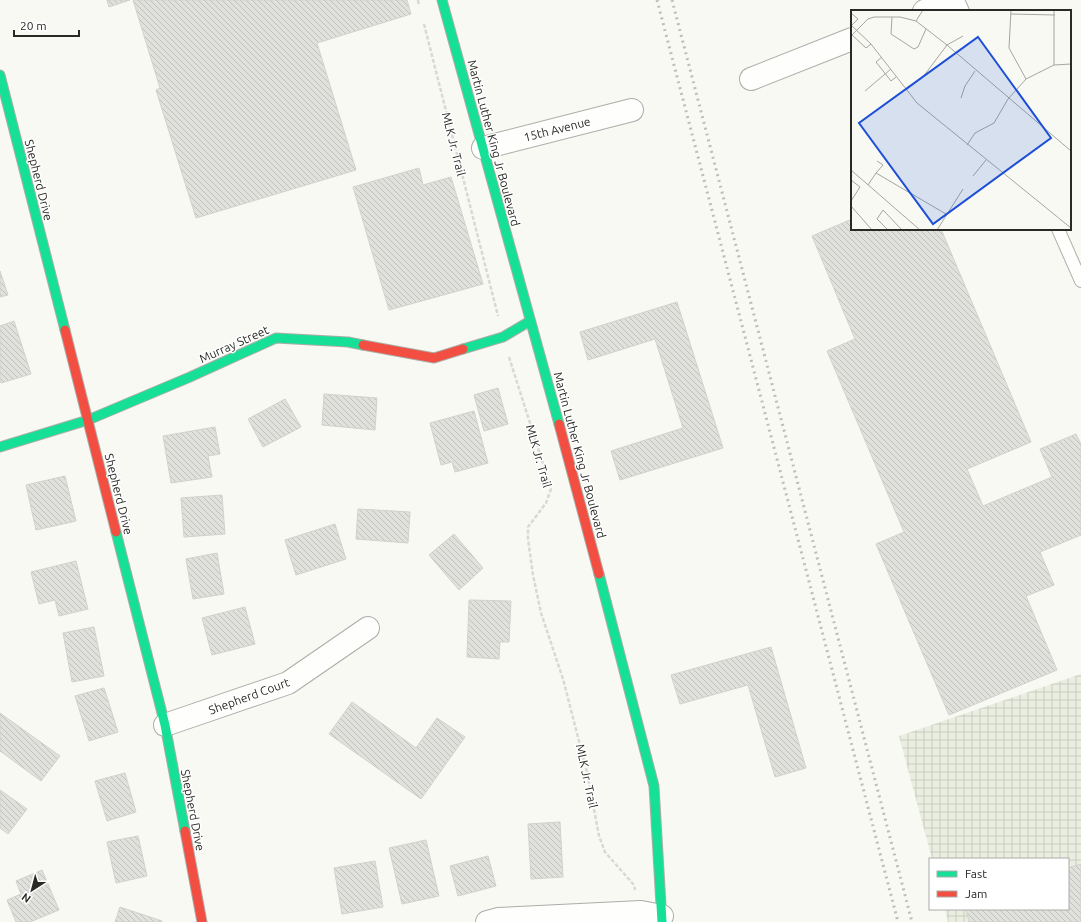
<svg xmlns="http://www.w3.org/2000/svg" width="1081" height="922" font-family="Ubuntu,sans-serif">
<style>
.industrial{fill:url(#industrial-grid)}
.building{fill:url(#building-back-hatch);stroke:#d1d2cd}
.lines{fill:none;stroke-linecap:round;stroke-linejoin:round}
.lane-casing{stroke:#acada8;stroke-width:14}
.street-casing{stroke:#acada8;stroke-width:24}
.fast-casing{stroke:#acada8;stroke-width:11}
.jam-casing{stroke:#acada8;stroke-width:11}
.path{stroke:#d8d9d6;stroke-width:2.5;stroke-dasharray:4 2;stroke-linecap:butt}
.lane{stroke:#fefefd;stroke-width:12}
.street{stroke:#fefefd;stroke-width:22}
.fast{stroke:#16e098;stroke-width:9}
.jam{stroke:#f24e42;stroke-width:9}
.rail{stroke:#bebebd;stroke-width:3;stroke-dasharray:2 4;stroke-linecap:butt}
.labels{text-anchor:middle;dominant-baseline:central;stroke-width:3;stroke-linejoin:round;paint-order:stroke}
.street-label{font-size:12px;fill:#292a26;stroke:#fff}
.inset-road{fill:none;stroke:#a5a6a0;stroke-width:1}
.view{fill:#1d4ed8;fill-opacity:0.15;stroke:#1d4ed8;stroke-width:2}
.inset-edge{fill:none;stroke:#292a26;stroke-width:2}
</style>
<defs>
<pattern id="industrial-grid" width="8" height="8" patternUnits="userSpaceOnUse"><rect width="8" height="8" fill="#eaeee0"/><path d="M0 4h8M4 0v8" fill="none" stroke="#c9ccc0"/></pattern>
<pattern id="building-back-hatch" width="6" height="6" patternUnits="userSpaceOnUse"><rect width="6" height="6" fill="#e0e1dc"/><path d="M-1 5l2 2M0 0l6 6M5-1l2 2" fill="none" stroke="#c0c1bd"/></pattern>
</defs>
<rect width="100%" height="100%" fill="#f8f9f2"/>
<path class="industrial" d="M1081,674V922H948L945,909H1068V859H932L899,736Z"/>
<path class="building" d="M107,0H130L109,7Z
M133,0H407L411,14L317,43L356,170L196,218L156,90L160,88Z
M419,168L423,185L451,177L483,284L389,310L353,187Z
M852,219V229H941L1031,442L967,469L983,506L1052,477L1040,449L1076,434L1081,444V535L1040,552L1054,585L1026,596L1057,670L949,715L876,544L904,532L827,351L855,339L812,236Z
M0,271L8,295L0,297Z
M677,302L723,448L620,480L611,451L683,428L655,339L588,360L580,332Z
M14,321L31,374L1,383L0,380V326Z
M498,388L508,424L484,431L474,395Z
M324,394L377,398L375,430L322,425Z
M285,399L301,427L263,447L248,419Z
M474,411L488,463L455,472L452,462L441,465L430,423Z
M215,427L220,454L208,456L212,477L171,483L163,436Z
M65,476L76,521L36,530L26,485Z
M222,495L225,534L184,537L181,498Z
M358,509L410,512L408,543L356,539Z
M335,524L346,559L296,575L285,540Z
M454,534L483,568L459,590L429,555Z
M217,553L224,594L193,599L186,559Z
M76,561L88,609L59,616L55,600L39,604L31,572Z
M469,600L511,601L509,642H500L499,659L467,657Z
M245,607L255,644L212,655L202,618Z
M94,627L104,676L72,682L63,633Z
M771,647L806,768L775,777L748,685L680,704L671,675Z
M104,688L118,732L89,741L75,696Z
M352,702L416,748L437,718L465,737L421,799L329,734Z
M0,713L60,756L41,781L0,751Z
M125,773L136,812L107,821L95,781Z
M0,790L27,809L8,834L0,828Z
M560,822L563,877L531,879L528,824Z
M138,836L147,876L116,883L107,842Z
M426,840L439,896L402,904L389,848Z
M488,856L496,886L458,896L450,866Z
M375,861L383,907L342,914L334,868Z
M1081,864V922H969L966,909H1068V868Z
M42,870L59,910L30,922H16L7,900L21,894L16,881Z
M120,907L162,921V922H115Z"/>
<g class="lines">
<g class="lane-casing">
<path id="lane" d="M958,0L963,11
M1058,229L1081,281"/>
</g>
<g class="street-casing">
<path id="street" d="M924,11L952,0
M751,79L852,39
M483,148L632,110
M165,725L288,683L368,628
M487,922L498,919L641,912L662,916"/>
</g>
<g class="fast-casing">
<path id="fast" d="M442,0L559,424
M0,75L65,330
M463,349L503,337L530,321
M0,447L88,420L190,377L276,338L348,342L363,345
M116,532L165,725L185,831
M599,574L654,786L662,922"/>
</g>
<g class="jam-casing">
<path id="jam" d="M65,330L116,532
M363,345L434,358L463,349
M559,424L599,574
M185,831L202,922"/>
</g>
<path class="path" d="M418,0L419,6
M424,24L498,316
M509,357L551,489L546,503L528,527V539L533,575L541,613L563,679L587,772L599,836L605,852L634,885L635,890"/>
<use href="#lane" class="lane"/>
<use href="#street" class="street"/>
<use href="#fast" class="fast"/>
<use href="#jam" class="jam"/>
<path class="rail" d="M657,0L898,922
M672,0L912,922"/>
</g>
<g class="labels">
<g class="street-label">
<text transform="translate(557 129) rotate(-14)">15th Avenue</text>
<text transform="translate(494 143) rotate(75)">Martin Luther King Jr Boulevard</text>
<text transform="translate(454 144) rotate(76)">MLK Jr. Trail</text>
<text transform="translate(39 180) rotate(76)">Shepherd Drive</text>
<text transform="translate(234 344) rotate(-24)">Murray Street</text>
<text transform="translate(580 455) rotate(75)">Martin Luther King Jr Boulevard</text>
<text transform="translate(539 456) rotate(74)">MLK Jr. Trail</text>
<text transform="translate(119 494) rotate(76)">Shepherd Drive</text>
<text transform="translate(249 696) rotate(-20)">Shepherd Court</text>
<text transform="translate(587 776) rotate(78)">MLK Jr. Trail</text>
<text transform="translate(193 810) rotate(79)">Shepherd Drive</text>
</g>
</g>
<g transform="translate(851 10)">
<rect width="220" height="220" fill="#f8f9f2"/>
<path class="inset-road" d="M160,0L158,38L175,69M0,3L7,9L0,16M160,4L204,5M41,7L40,24L63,39L67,37L75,19M65,11L72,0M0,15L20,34L66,93L220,218M0,24L15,38L20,34M0,26L17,9L23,7H49L65,11L96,35L220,141M31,47L25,52L40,71L45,67M203,55V0M55,80L72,67L96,35L112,26M14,81L40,59M110,88L114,76L124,61M116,135L124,123L143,113L157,89L175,69L203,55L220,54M0,160L69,220M25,163L32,155L26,151M122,166L135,150M0,170L9,177L0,191M17,175L25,163L95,204M0,196L21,220M37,220L26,209L32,200L51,220M86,220L112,179"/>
<path class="view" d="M127,27L200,128L82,214L8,113Z"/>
<rect width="220" height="220" class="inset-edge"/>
</g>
<rect x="929" y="858" width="140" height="52" fill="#ffffff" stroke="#a9aaa8"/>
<rect x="937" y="871" width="20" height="6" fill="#16e098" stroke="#a9aaa8"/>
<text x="965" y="878" font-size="12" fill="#292a26">Fast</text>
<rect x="937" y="891" width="20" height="6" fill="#f24e42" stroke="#a9aaa8"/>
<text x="965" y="898" font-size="12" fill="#292a26">Jam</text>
<g transform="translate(32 890) rotate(216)" stroke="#ffffff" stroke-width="3" paint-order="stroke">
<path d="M0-3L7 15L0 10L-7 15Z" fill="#292a26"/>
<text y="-6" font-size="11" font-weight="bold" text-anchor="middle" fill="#292a26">N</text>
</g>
<path d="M14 30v6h65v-6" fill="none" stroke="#292a26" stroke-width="2"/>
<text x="20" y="30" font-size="12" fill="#292a26" stroke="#ffffff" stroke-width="3" paint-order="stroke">20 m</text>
</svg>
